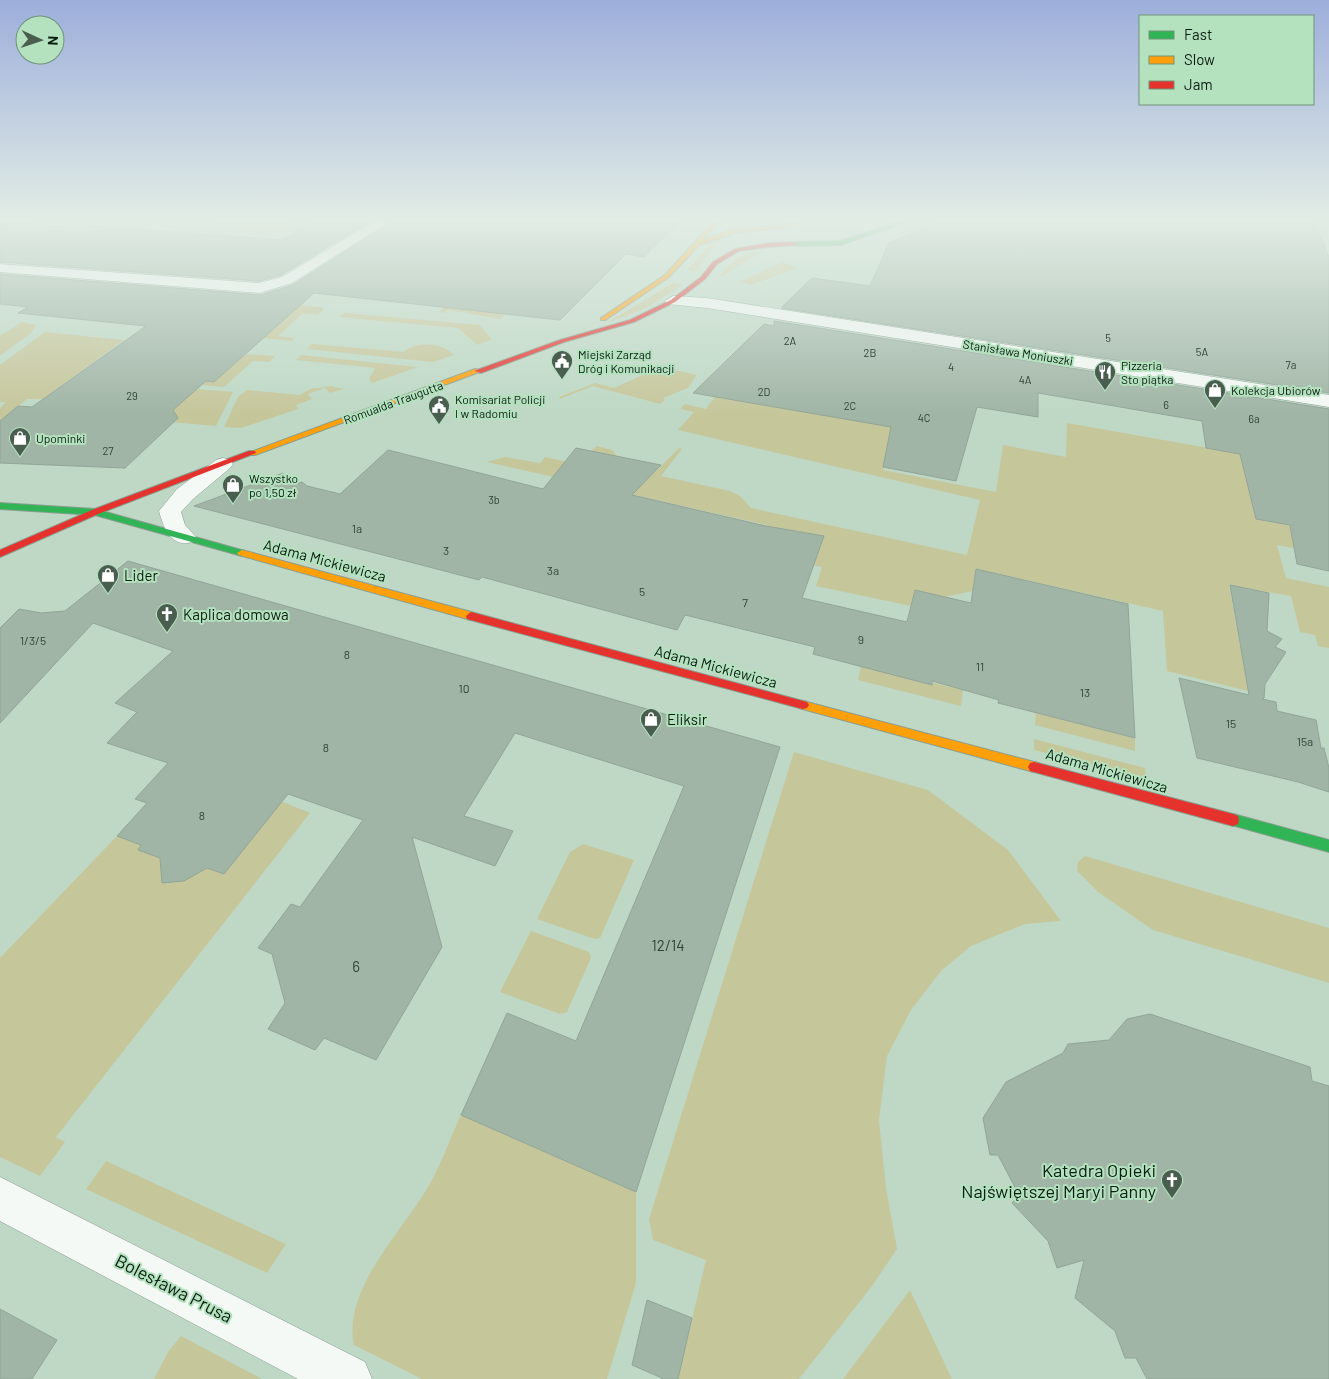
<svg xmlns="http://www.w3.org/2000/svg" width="1329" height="1379" font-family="Barlow,sans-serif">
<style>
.green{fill:#c6c69b;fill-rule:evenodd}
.building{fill:#a0b5a6;stroke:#91a597}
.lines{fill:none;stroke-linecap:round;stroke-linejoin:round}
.street-casing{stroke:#8a9e90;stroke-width:1}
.fast-casing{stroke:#8a9e90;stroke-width:2}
.slow-casing{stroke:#8a9e90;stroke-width:2}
.jam-casing{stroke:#8a9e90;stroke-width:2}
.street{fill:#f5f9f6;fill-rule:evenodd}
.fast{fill:#30b455;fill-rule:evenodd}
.slow{fill:#ff9f0a;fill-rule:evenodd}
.jam{fill:#e5322d;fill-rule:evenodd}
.labels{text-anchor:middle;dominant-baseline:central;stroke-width:4;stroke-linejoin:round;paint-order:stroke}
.far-number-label{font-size:11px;fill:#304336}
.far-street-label{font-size:12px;fill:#0b1d11;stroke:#b4e2bf}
.far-poi-label{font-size:12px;fill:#0b1d11;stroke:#b4e2bf;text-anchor:start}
.number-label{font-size:12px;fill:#304336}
.street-label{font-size:15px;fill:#0b1d11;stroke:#b4e2bf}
.poi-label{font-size:15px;fill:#0b1d11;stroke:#b4e2bf;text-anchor:start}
.near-number-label{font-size:15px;fill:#304336}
.near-poi-label{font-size:18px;fill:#0b1d11;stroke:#b4e2bf;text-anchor:end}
.near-street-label{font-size:18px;fill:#0b1d11;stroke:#b4e2bf}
</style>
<rect width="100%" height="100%" fill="#bed8c5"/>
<path class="green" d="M200,222H297L276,234Z
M722,238L695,272L687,270L712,242Z
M764,250L723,276H719L736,258Z
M783,262L797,268L751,285L739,282Z
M673,283L682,285L648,307L607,323Z
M292,304L325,308L318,315L302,314L278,336L294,338L292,341L263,338Z
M445,306L505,314L501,319L447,310L445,313L439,312Z
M344,313L480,325L492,340L477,345L458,328L339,317Z
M22,322L36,325L31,333L0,356V336Z
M45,332L124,340L43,399H27L0,421V408L6,402H0V365Z
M312,344L403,352C417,341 442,342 454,355L433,362L307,349Z
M246,354L275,356L269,362L253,361L224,387L201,385L206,381L214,382Z
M301,355L418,367L372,383L369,379L375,368L296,360Z
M660,367L697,375L688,388L663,398L665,400L660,404L593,386L560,399L559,397L595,383L614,388Z
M331,386L344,389L330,393L325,388L308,394L312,399L296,405L298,409L241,428L224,427L238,397L247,390L300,395L310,389Z
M196,389L233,392L216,426L159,421Z
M715,397L892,425L883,470L996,492L1003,445L1066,457L1067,423L1271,459L1244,467L1256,519L1289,525L1291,530L1299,532L1303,550L1277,545L1286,578L1329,587V648L1318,646L1315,635L1300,632L1291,596L1229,585L1248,691L1167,671L1163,611L977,569L973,591L944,597L915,590L911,606L816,586L822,567L796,562L758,545L767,525L487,462L505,457L540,463L545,457L586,466L591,451L597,446L612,450L621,462L654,473L679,448L682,449L661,476L730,491L740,496L751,508L967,555L980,500L678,430L694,412L680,409L685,404L706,409ZM807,533L824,536L817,557L799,553Z
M861,666L963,690L961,706L858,680Z
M1036,710L1065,717V720L1135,738V751L1035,725Z
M1034,739L1145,768L1146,778L1034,750Z
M794,752L928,790L1008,850L1061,921L1025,924L971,946L941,971L911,1010L887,1056L879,1120L886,1188L897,1249L872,1286L799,1379H678L706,1260L653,1240L649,1219Z
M278,800L310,813L56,1137L65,1142L40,1176L0,1157V958L117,836L141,845L139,850L165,860L161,869L162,878L171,882L184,881Z
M583,844L634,860L600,938L595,939L537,919L570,852Z
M1085,856L1329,928V983L1153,930L1098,892L1077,871L1078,862Z
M531,931L589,952L591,958L567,1012L560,1014L500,992Z
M461,1115L636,1192V1283L607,1379H422L354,1345C342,1289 403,1231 429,1185C442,1163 450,1138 461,1115Z
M106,1161L286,1244L267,1273L86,1189Z
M910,1290L952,1379H843Z
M181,1336L262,1379H154L168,1352Z"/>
<path class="building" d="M0,222L63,227L69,224L282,240L313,222H369L281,275L259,281L0,262Z
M391,222H678L644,257L626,254L560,320L314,293L214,382L206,381L173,410L178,418L125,468L0,463V421L18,406L32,407L146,326L18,313L28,307L0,304V274L261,295L293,285Z
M940,222H1303L1315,224L1329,257V393L781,308L812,278L870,286L889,243Z
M774,321L1329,409V571L1297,564L1290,525L1256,519L1240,454L1206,448L1202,421L1038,393V417L977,407L956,481L883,467L891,427L693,393L764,324L774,326Z
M576,448L661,465L632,495L766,526L824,536L802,598L907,622L915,590L971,603L976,569L1128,604L1135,738L998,703L999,700L932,681V685L813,654L815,647L685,615L677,630L482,577L479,580L194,506L283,473L293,485L302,482L307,486L340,494L388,450L543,489Z
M128,561L780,747L636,1192L461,1115L507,1013L576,1041L684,786L515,733L464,816L513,831L495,866L412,837L442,947L376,1060L324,1038L315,1050L268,1029L285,1003L272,954L258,948L291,904L300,907L363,820L288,794L224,874L207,868L184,881L162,883L160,858L138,850L141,845L117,836L147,803L135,799L168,763L107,743L137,712L115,703L173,651L93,623L0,723V628L19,609L41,613L65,611Z
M1230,585L1269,593L1267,631L1282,639L1275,647L1286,652L1265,684L1264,698L1262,699L1276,702L1277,711L1316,720L1321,748H1324L1329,768V792L1298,782L1197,758L1179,678L1249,695Z
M1150,1014L1310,1067L1312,1081L1329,1086V1379H1147L1136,1358H1125L1115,1331L1075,1298L1084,1260L1057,1268L1048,1241L1012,1203L1019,1195L998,1155H990L983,1118L1006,1082L1063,1053L1068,1044L1109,1040L1127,1019Z
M647,1300L692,1318L678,1379H664L632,1365Z
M0,1309L57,1340L32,1379H0Z"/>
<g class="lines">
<g class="street-casing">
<path id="street" d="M373,222H389L292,283L260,293L0,272V264L259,283L282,277Z
M673,296L707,298L1329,395V407L707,308L667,304L665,301Z
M223,458L230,460L233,464L230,468L193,499L181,512L185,525L196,537L193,542C171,548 164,529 159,511L177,489L216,460Z
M0,1177L365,1362L372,1379H298L0,1221Z"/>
</g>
<g class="fast-casing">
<path id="fast" d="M899,222H907L841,245L795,246L792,244L795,242L840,241Z
M0,503L95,509L245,551L247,553L242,556L95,515L0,509Z
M1233,814L1329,840V852L1228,824L1227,820L1228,816Z"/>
</g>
<g class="slow-casing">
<path id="slow" d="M713,222H719L703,240L734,229L796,224L799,226L735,233L699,245L669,277L605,320H601V318L665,275Z
M475,369L482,371L255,455H249L248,453Z
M242,550L471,612L476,616L471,620L239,555L237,553Z
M803,701L1034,762L1038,763L1040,767L1038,771L1034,772L799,708L797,705L799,702Z"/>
</g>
<g class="jam-casing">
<path id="jam" d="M795,242L797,245L768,247L739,251L717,264L705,279L675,302L634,322L564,342L481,373L474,371L560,340L630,320L671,300L701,277L713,262L735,249L768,243Z
M249,451H255L256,453L98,514L0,557V550L92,510Z
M471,612L803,701L807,702L809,705L807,708L803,709L467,619L466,616Z
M1034,762L1233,814L1238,816L1239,820L1238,824L1233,826L1034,772L1030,771L1028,767L1030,763Z"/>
</g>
<use href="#street" class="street"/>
<use href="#fast" class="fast"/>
<use href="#slow" class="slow"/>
<use href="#jam" class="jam"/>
</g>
<linearGradient id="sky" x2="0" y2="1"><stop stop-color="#9daedb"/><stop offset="0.53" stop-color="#e2ede5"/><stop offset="1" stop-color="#e2ede5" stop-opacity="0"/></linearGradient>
<rect width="1329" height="415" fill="url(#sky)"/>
<defs>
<g id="civic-pin" transform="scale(1.125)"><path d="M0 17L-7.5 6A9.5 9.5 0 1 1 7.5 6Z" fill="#4a5e50" stroke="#b4e2bf"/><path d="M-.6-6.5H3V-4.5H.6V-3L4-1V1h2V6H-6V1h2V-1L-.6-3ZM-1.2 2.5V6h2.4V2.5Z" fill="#fff"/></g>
<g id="restaurant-pin" transform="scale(1.125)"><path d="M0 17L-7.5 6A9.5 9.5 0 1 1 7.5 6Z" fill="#4a5e50" stroke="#b4e2bf"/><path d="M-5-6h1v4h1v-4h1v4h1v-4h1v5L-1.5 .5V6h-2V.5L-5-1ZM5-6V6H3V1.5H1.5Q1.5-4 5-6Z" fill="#fff"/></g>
<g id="shop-pin" transform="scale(1.125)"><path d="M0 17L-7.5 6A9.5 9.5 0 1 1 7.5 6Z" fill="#4a5e50" stroke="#b4e2bf"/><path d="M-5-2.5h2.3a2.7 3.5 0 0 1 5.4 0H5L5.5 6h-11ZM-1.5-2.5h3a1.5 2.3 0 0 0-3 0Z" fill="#fff"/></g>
<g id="church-pin" transform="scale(1.125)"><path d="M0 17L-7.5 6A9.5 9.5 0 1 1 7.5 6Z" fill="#4a5e50" stroke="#b4e2bf"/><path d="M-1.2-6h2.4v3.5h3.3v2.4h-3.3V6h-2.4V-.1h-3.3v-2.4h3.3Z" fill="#fff"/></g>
</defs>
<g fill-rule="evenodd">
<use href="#civic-pin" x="562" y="361"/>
<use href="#restaurant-pin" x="1105" y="372"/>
<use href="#shop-pin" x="1215" y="390"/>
<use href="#civic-pin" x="439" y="406"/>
<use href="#shop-pin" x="20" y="438"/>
<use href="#shop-pin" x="233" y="485"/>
<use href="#shop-pin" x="108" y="575"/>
<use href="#church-pin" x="167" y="614"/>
<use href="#shop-pin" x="651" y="719"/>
<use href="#church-pin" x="1172" y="1180"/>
</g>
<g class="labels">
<g class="far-number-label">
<text x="1108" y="337">5</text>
<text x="790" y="340">2A</text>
<text x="1202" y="351">5A</text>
<text x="870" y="352">2B</text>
<text x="1291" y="364">7a</text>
<text x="951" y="366">4</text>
<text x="1025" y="379">4A</text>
<text x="764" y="391">2D</text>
<text x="132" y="395">29</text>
<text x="1166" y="404">6</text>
<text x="850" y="405">2C</text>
<text x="924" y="417">4C</text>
<text x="1254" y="418">6a</text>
<text x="108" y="450">27</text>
<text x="494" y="499">3b</text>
</g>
<g class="far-street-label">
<text transform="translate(1018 352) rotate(9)">Stanisława Moniuszki</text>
<text transform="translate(393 402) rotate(-20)">Romualda Traugutta</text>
</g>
<g class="far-poi-label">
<text x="578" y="354">Miejski Zarząd<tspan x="578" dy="14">Dróg i Komunikacji</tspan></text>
<text x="1121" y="365">Pizzeria<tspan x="1121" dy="14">Sto piątka</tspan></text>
<text x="1231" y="390">Kolekcja Ubiorów</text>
<text x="455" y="399">Komisariat Policji<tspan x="455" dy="14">I w Radomiu</tspan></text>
<text x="36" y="438">Upominki</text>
<text x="249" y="478">Wszystko<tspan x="249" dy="14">po 1,50 zł</tspan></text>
</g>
<g class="number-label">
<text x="357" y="528">1a</text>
<text x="446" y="550">3</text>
<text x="553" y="570">3a</text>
<text x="642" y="591">5</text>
<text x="745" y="602">7</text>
<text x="861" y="639">9</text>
<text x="33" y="640">1/3/5</text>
<text x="347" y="654">8</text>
<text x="980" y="666">11</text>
<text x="464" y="688">10</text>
<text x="1085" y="692">13</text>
<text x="1231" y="723">15</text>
<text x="1305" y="741">15a</text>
<text x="326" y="747">8</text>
<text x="202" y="815">8</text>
</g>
<g class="street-label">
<text transform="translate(325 560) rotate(15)">Adama Mickiewicza</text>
<text transform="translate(716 666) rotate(15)">Adama Mickiewicza</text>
<text transform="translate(1107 770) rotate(16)">Adama Mickiewicza</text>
</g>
<g class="poi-label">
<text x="124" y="575">Lider</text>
<text x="183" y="614">Kaplica domowa</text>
<text x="667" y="719">Eliksir</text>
</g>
<g class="near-number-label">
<text x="668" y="945">12/14</text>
<text x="356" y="966">6</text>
</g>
<g class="near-poi-label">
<text x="1156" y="1170">Katedra Opieki<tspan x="1156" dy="21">Najświętszej Maryi Panny</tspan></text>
</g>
<g class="near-street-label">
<text transform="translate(174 1288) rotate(27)">Bolesława Prusa</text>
</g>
</g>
<rect x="1139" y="15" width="175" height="90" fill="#b4e2bf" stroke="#709379"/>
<rect x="1149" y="31" width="25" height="8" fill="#30b455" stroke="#709379"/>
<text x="1184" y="40" font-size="15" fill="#0b1d11">Fast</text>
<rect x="1149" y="56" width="25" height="8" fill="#ff9f0a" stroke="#709379"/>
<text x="1184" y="65" font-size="15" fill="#0b1d11">Slow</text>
<rect x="1149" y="81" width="25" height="8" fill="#e5322d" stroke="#709379"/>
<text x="1184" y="90" font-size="15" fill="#0b1d11">Jam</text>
<g transform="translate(40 40) rotate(93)"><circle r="24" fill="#b4e2bf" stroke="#709379"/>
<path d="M0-4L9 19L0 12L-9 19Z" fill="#4a5e50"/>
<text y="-8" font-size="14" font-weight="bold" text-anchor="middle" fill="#0b1d11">N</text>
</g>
</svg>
